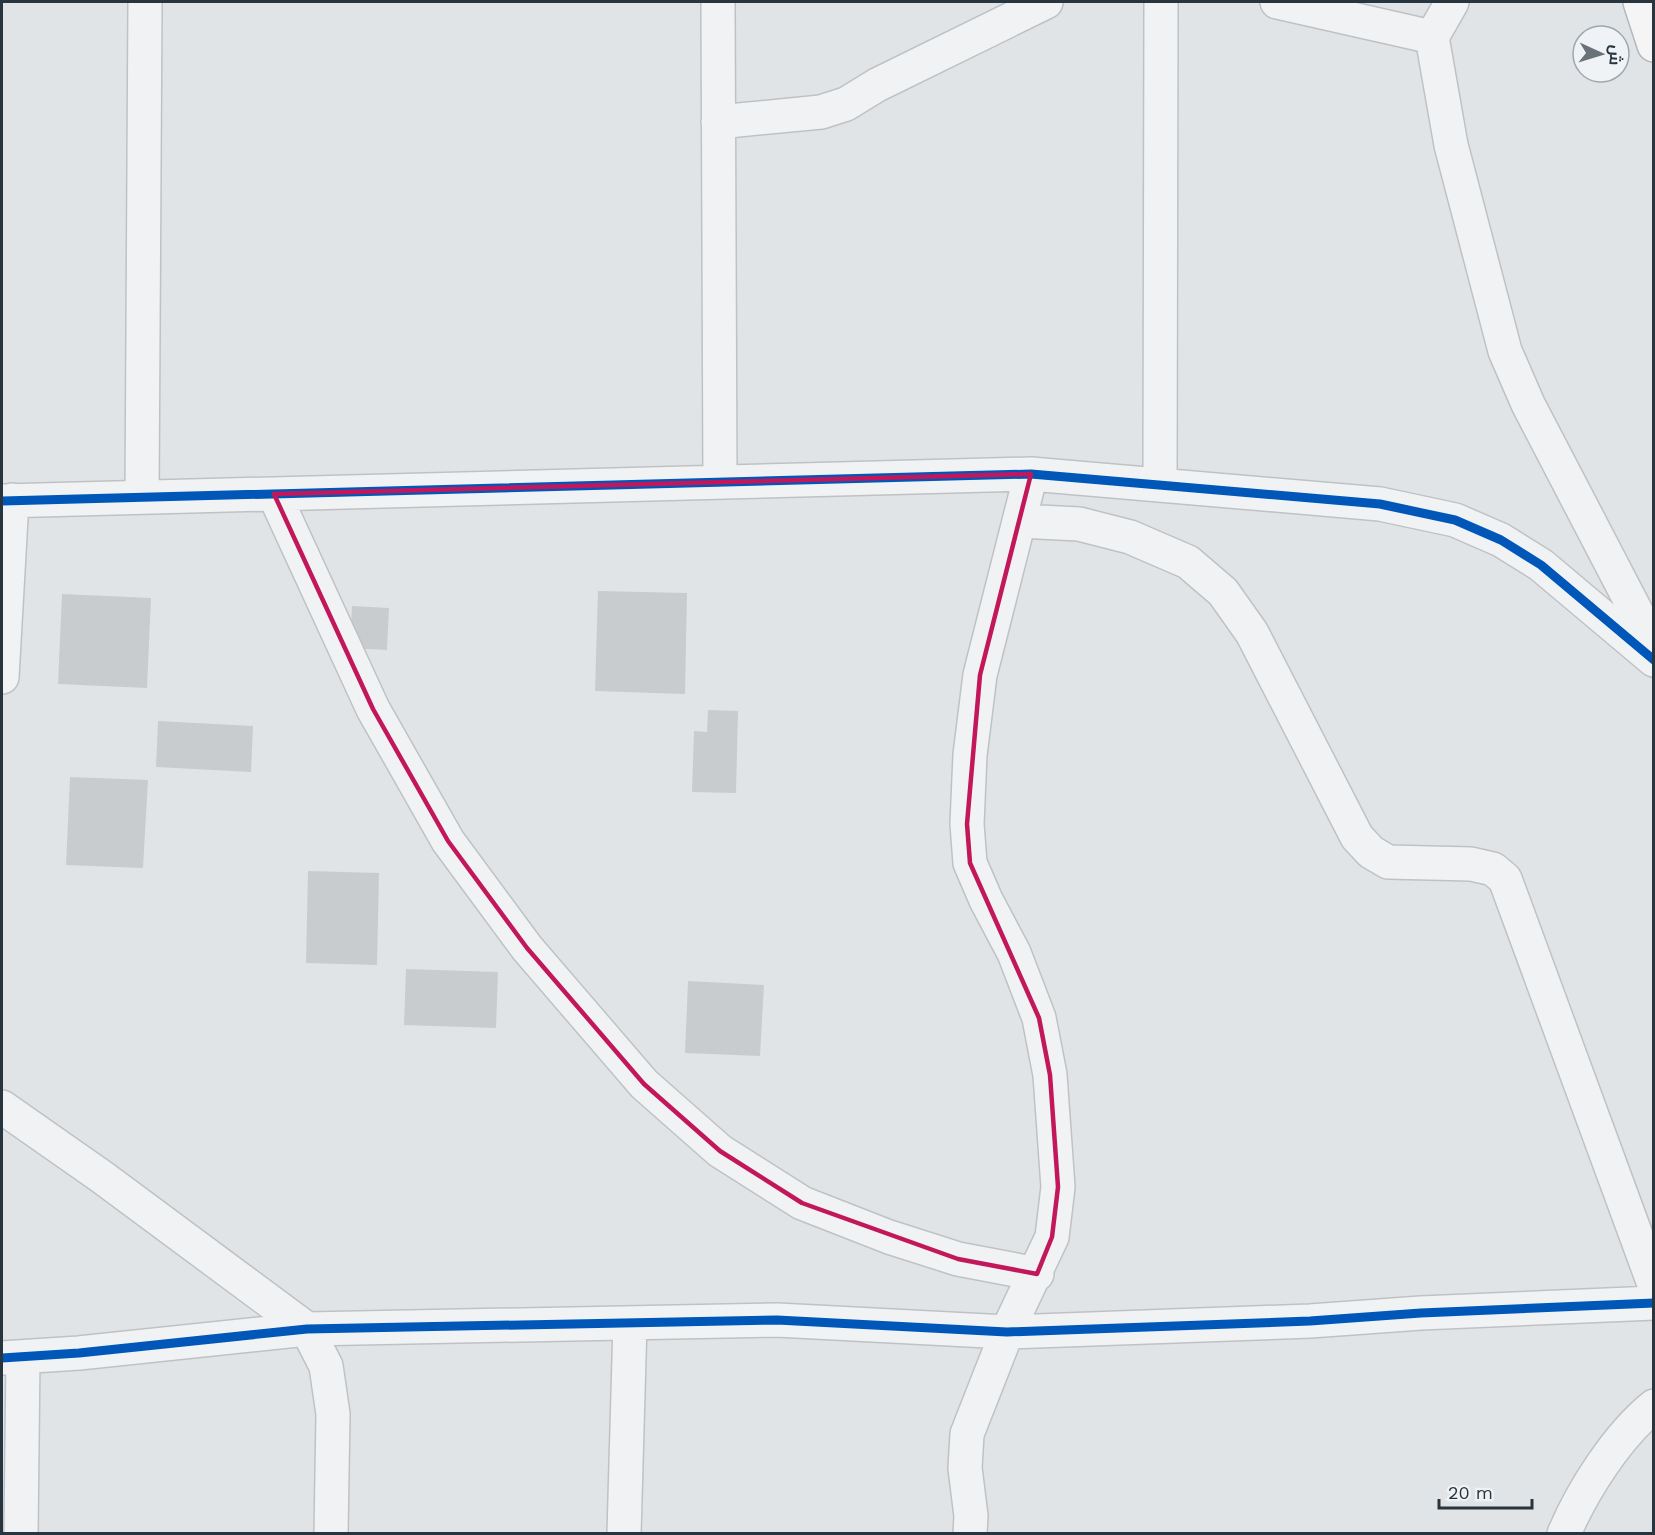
<svg xmlns="http://www.w3.org/2000/svg" width="1655" height="1535" font-family="'Work Sans',Cairo,sans-serif">
<style>
.building{fill:#c9ccce}
.lines{fill:none;stroke-linecap:round;stroke-linejoin:round}
.minor-casing{stroke:#bfc2c4;stroke-width:36}
.trunk-casing{stroke:#b4b8bb;stroke-width:36}
.minor{stroke:#f1f2f3;stroke-width:33}
.trunk{stroke:#f5f5f6;stroke-width:33}
.cycleway-casing{stroke:#eff3f6;stroke-width:13}
.cycleway{stroke:#0057b8;stroke-width:9}
.marked{fill:none;stroke:#c2185b;stroke-width:4.5;stroke-linejoin:round}
</style>
<rect width="100%" height="100%" fill="#e1e4e6"/>
<path class="building" d="M598,591L687,593L685,694L595,691Z
M62,594L151,598L147,688L58,684Z
M352,606L389,608L387,650L350,648Z
M708,710L738,711L736,793L692,792L694,731L707,732Z
M158,721L253,726L251,772L156,767Z
M70,777L148,780L143,868L66,865Z
M308,871L379,873L377,965L306,963Z
M406,969L498,972L496,1028L404,1025Z
M688,981L764,985L760,1056L685,1053Z"/>
<g class="lines">
<g class="minor-casing">
<path id="minor" d="M718,2L720,482
M1277,2L1432,37
M1452,2L1432,37L1451,145L1505,351L1528,404L1654,646
M718,122L821,112L846,104L877,85L1046,2
M1160,485L1161,2
M274,494L373,709L448,841L527,948L644,1084L720,1151L802,1203L889,1237L958,1259L1037,1274
M142,497L145,2
M2,501L1031,474L1380,504L1455,520L1501,540L1541,565L1654,660
M1019,521L1079,524L1130,537L1188,562L1223,592L1252,633L1357,837L1371,852L1388,862L1471,864L1493,869L1505,879L1654,1284
M2,677L12,500
M2,1107L102,1177L307,1329L326,1366L333,1414L331,1534
M2,1358L79,1353L307,1329L777,1320L1007,1332L1310,1321L1421,1313L1654,1303
M21,1534L23,1357
M624,1534L630,1323
M970,1534L971,1516L965,1468L967,1434L1007,1332L1052,1237L1058,1187L1050,1075L1039,1018L1014,953L986,900L970,863L967,824L970,755L980,675L1031,474
M1564,1534C1582,1491 1617,1436 1654,1406"/>
</g>
<g class="trunk-casing">
<path id="trunk" d="M1640,2L1654,45"/>
</g>
<use href="#minor" class="minor"/>
<use href="#trunk" class="trunk"/>
<g class="cycleway-casing">
<path id="cycleway" d="M2,501L1031,474L1380,504L1455,520L1501,540L1541,565L1654,660
M2,1358L79,1353L307,1329L777,1320L1007,1332L1310,1321L1421,1313L1654,1303"/>
</g>
<use href="#cycleway" class="cycleway"/>
</g>
<path class="marked" d="M1031,474L980,675L967,824L970,863L1039,1018L1050,1075L1058,1187L1052,1237L1037,1274L958,1259L802,1203L720,1151L644,1084L527,948L448,841L373,709L274,494Z"/>
<rect width="1655" height="1535" fill="none" stroke="#28353f" stroke-width="6"/>
<g transform="translate(1601 54) rotate(94)"><circle r="28" fill="#eff3f6" stroke="#9fa7ad" stroke-width="1.5"/>
<path d="M0-4.5L10 22L0 15L-10 22Z" fill="#697279"/>
<text y="-9" font-size="16" font-weight="bold" text-anchor="middle" fill="#28353f">ش</text>
</g>
<path d="M1439 1499v9h93v-9" fill="none" stroke="#28353f" stroke-width="3"/>
<text x="1448" y="1499" font-size="18" fill="#28353f" stroke="#eff3f6" stroke-width="4.5" paint-order="stroke">20 m</text>
</svg>
